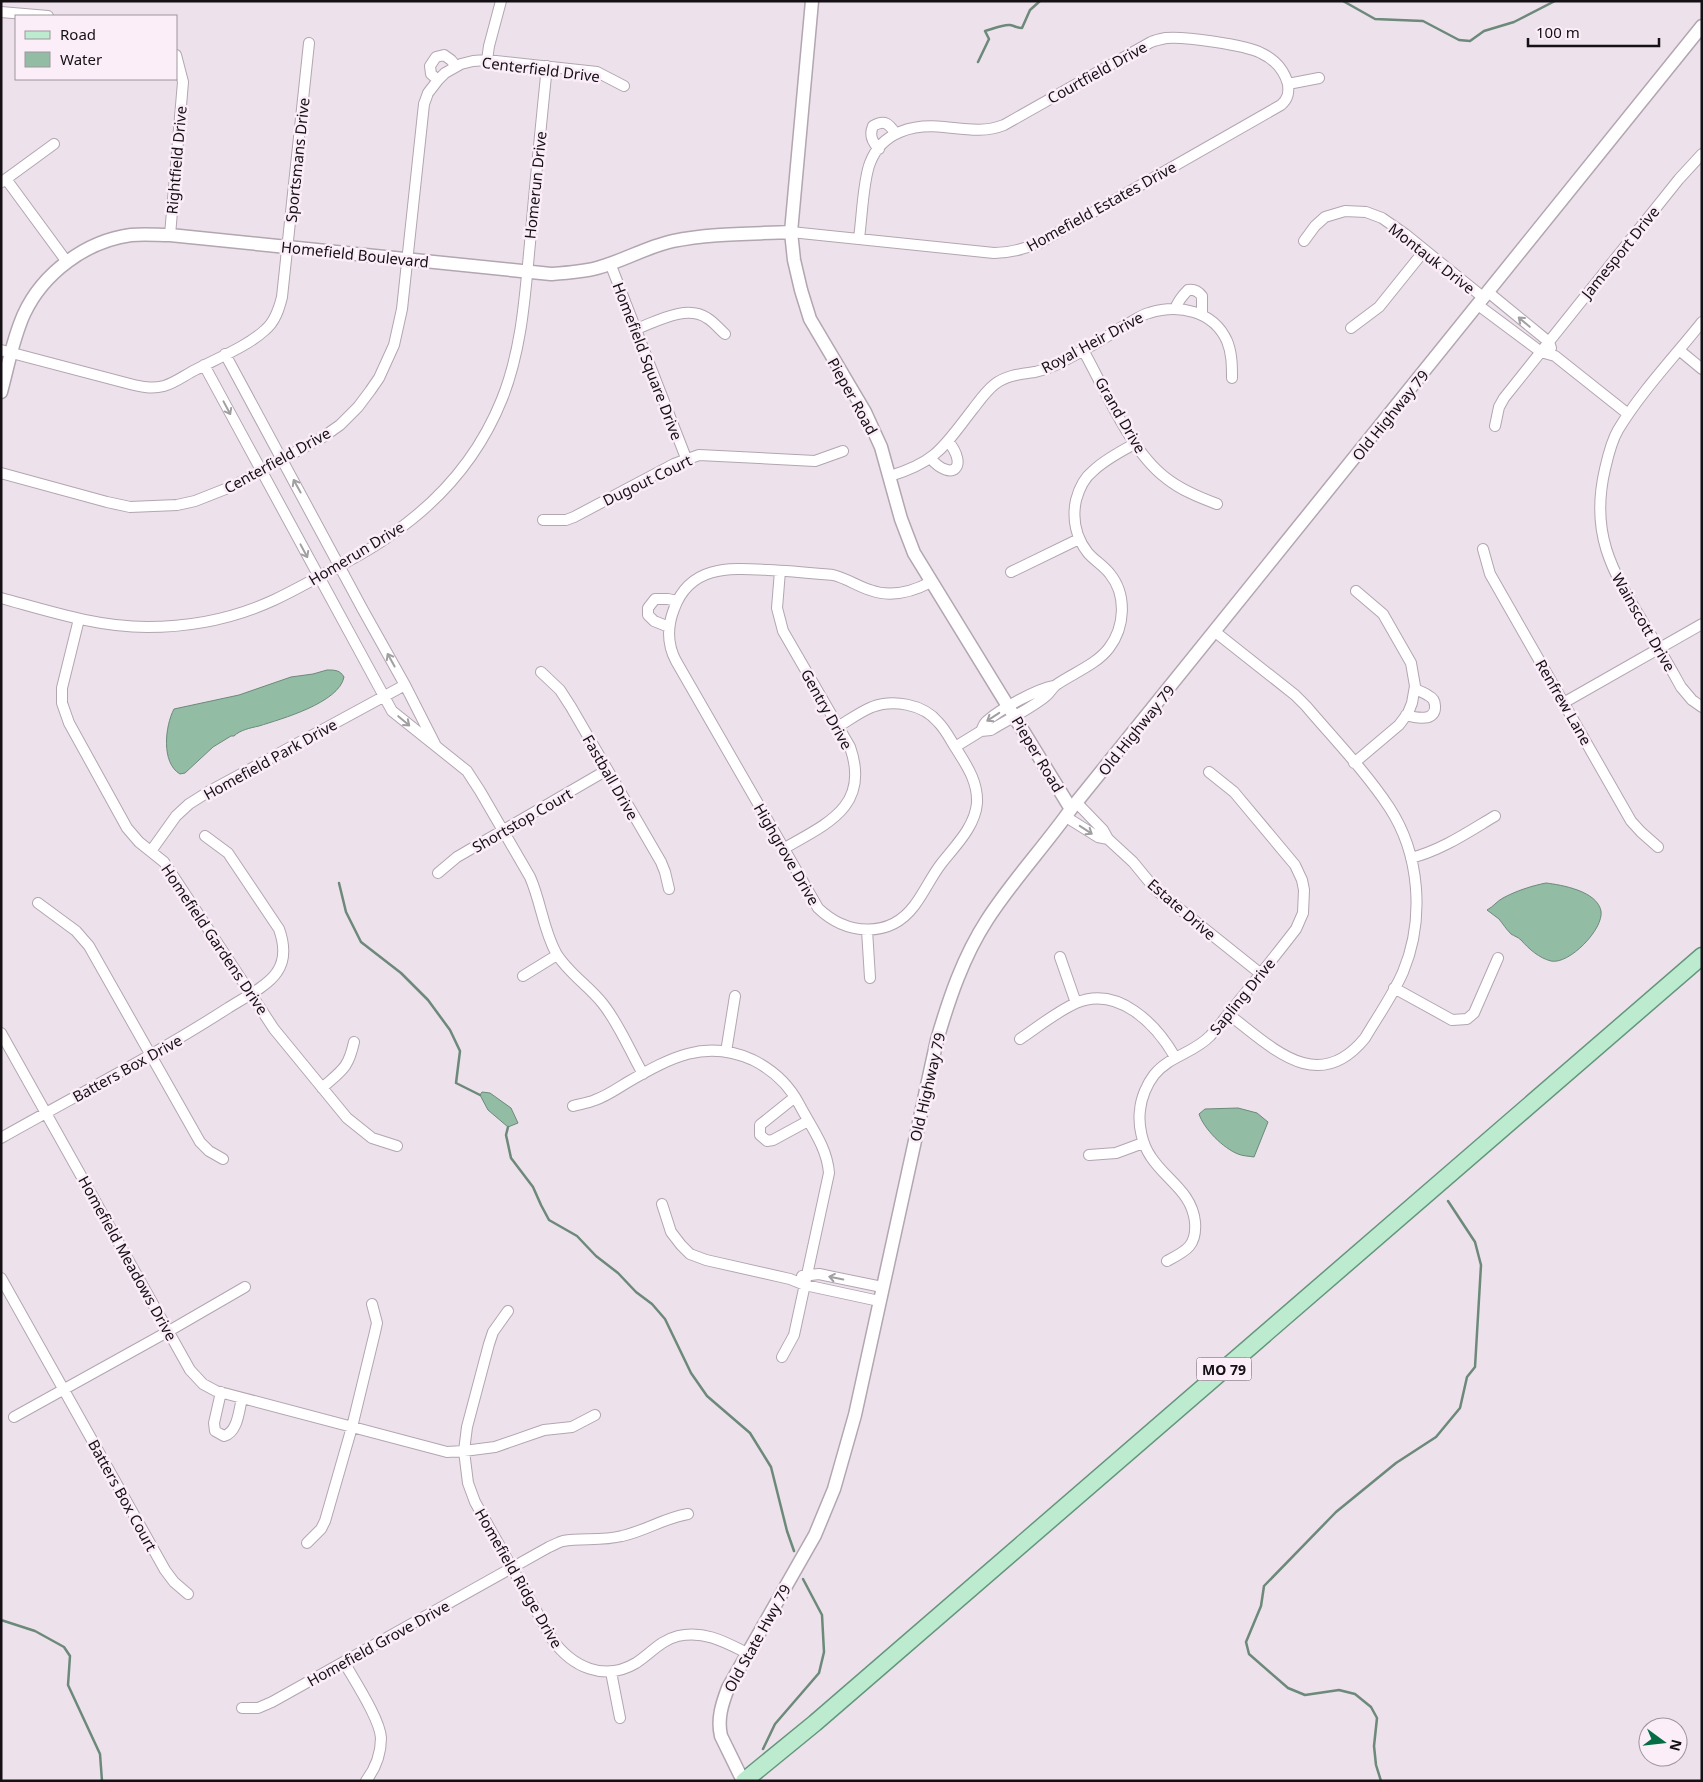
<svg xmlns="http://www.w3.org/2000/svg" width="1703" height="1782" font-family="'Noto Sans',sans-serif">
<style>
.water{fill:#92bda4;stroke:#6c8979}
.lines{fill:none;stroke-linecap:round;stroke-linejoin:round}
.stream{stroke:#6c8979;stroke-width:2.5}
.minor-casing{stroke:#b2a6b1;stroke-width:12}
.tertiary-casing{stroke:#b2a6b1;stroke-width:15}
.primary-casing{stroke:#64967a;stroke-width:19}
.minor{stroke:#fff;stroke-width:10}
.tertiary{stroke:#fff;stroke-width:12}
.primary{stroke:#bcebd0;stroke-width:16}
.oneway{stroke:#a19fa1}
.labels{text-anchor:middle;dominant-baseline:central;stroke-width:5;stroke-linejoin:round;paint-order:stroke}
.shield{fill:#fbeef9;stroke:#595359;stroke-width:1}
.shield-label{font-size:14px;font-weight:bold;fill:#141014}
.street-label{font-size:15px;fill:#141014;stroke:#fbeef9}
</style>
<rect width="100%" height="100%" fill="#ede1ec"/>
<path class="water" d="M327,670C335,670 340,670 344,677C339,703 281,719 259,726C250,728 240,730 234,736H231L213,747L185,773L180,774C161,763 165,726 174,709L239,695L291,677L313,674Z
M1546,883C1562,885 1597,891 1601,911C1604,929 1569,965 1551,961C1539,958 1529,949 1521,940C1518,937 1514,936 1511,934C1506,929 1503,924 1499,919C1495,916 1491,913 1487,910C1493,907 1497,901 1503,898C1516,891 1531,886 1546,883Z
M482,1092L490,1093L511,1108L518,1123L508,1127L488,1110L480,1095Z
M1238,1108L1257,1113L1268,1122L1254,1157C1249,1156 1242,1156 1238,1154C1223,1148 1204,1129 1199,1114L1205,1109Z"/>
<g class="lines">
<path class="stream" d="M1343,1L1375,19L1423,21L1459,40L1470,41L1484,31L1514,22L1555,1
M978,62L989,39L985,31C993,29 1003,24 1010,25C1015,26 1017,28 1022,28L1030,10L1040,1
M339,883L346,912L361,942L401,973L428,1000L450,1030L460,1051L456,1083L480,1095
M508,1127L506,1135L511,1158L533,1187L541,1205L549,1220L577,1236L596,1256L618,1273L636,1292L652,1304L665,1319L691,1373L707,1396L750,1433L771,1467L787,1531L794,1551
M1,1620L35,1631L64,1647L70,1656L68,1685L100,1754L102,1781
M763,1749L775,1724L819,1673L824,1652L822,1615L803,1579
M1381,1781L1376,1765L1374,1746L1377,1718L1371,1707L1355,1694L1339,1690L1305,1695L1288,1688L1249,1654L1246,1642L1261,1606L1264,1586L1336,1512L1396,1463L1436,1437L1460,1408L1467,1377L1475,1367L1481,1265L1475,1242L1448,1201"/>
<g class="minor-casing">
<path id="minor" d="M1,12L48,16
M487,60L489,46L501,1
M438,80L431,74L430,66L436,57L444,55L451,60L456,66
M879,149C872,142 869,135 873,126C885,119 889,124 896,134
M6,179L67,262
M2,182L54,144
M791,232L994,253C1011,253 1025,249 1041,242L1281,105C1288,99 1289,93 1288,84L1319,78
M170,235L183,82L176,55
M859,238C862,218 863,180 870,163C882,131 914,124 944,127C965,129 984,133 1004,125L1151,42C1156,40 1161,39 1166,38C1183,36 1246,45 1261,53C1274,59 1284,70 1288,84
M1304,241L1315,226L1325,217L1345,211L1366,212L1382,218L1405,234L1484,298
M610,263L686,458
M1488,292L1549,342L1551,348
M1478,305L1541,352L1555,356L1628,414
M1175,309C1178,301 1182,296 1188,290C1194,289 1198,291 1202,296V315
M1702,322C1675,356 1640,393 1618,430C1611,442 1608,456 1605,469C1590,533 1611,569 1643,622C1656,643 1669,665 1681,687L1692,700L1702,707
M1351,328L1379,307L1424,251
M636,329C656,322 686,304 707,318C714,322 719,329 725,334
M1,350L130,384C142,387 152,389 164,386C175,383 185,375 195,370C216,359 248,346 265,330C275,322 279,309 282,297L309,43
M1083,350C1105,389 1130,451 1166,478C1181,490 1198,497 1217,504
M1679,350L1702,369
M225,354L363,610L405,685L435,744
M204,365L392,711L467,771L480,791L530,877C541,902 543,929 556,953C568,973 589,986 603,1004C619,1024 630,1051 643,1074
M1495,426L1499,407L1504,398L1679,179L1702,154
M931,459C952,482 969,467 948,441
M1,473L107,502L130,507L177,505L195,501L233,486L323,437L340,425L358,407L370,391L379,378L394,345L402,309L424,104L428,93L438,80L445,73L461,64L473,61L487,60L597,72L624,86
M890,476C937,462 944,446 973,409C980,400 986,391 995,384C1007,375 1021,374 1035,372C1043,370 1052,367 1060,363C1081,352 1102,340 1122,327C1131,323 1140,315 1149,313C1178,304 1213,310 1227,341C1232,353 1232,366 1232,378
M543,520H566L574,517L674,464L699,455L815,461L843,451
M1483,549L1490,574L1631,821L1641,832L1658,847
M780,571L777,608L783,631L850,747C871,807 826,824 783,849
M1011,572L1079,539
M1,598C49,611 97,627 147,627C190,627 235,618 274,600C291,592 307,583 324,574C347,562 371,550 392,534C441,500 480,454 502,399C522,349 525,295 530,243C535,184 541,125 547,66
M79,619L62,688V703L69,723L127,828L139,842L164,862L274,1029L347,1118L372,1138L397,1146
M669,627L654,621L648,615V608L655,599H668L677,601
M1214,631L1295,695L1306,706C1334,739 1365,771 1389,807C1420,854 1425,919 1403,972C1393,995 1378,1016 1365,1038C1317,1097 1271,1046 1228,1014
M541,672L560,690L571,707L661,862L665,872L669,889
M1565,702L1702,624
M1406,715C1416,718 1436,722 1435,706C1435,702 1433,698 1429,696C1425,693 1419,691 1415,689
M839,726C849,720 860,712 872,707C893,699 923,704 938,722C946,730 951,741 957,750C967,766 978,782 977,803C975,827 955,846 941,864C931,877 924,893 914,906C889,939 846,935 818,908L676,661C667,644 667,627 674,609C690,565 729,568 768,570C790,571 811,573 833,575C846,578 857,586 870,590C891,598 912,592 931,582
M981,731C983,727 984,723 987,721C1000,709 1037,689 1054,686
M955,747L981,731L991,730C1007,720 1032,708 1046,696C1050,693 1052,688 1056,685C1073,673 1096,665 1109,648C1125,627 1127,595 1110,574C1104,566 1095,561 1088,553C1076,538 1072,519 1076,500C1079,489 1084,478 1093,471C1104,460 1120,452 1134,444
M1354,763L1399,725L1408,713L1412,703L1415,686L1411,663L1383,614L1356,591
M1077,803L1103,830L1108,839L1133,862L1156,890L1261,974
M1066,817L1098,837L1108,839
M151,851L176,816L189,804L208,792L405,685
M1411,858C1442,850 1468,832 1495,816
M438,873L457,857L607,770
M38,903L76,931L89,946L200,1142L209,1151L223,1159
M867,930L870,978
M1060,957L1076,1003
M523,976L557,955
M1394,988L1452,1020L1467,1019L1474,1013L1498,958
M1,1033L190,1370L203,1384L216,1391L447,1452L464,1451L495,1447L544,1430L572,1427L595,1415
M1020,1039C1038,1027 1056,1012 1076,1003C1118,985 1156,1024 1175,1057
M726,1052L735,996
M322,1088C342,1070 348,1069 354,1042
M795,1097L760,1125V1135L767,1141L773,1140L808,1121
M573,1106C580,1104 588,1103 595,1100C607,1096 618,1088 628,1082C670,1058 705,1038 753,1060C773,1070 789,1085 799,1104C811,1127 827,1147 829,1173L794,1335L782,1357
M1,1138C77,1095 155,1055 228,1008C242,999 268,986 277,972C286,959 284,943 279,929L228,853L205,836
M1089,1155L1116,1153L1143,1143
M662,1204L671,1232L681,1245L690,1254L706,1260L790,1279L805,1285L879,1301
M1167,1261C1186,1251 1197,1246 1195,1222C1192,1192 1166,1180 1151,1157C1142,1144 1138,1125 1140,1110C1141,1098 1147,1084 1154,1075C1169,1056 1194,1053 1210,1036C1219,1027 1226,1016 1234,1007C1255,981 1276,955 1296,929L1303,913L1304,890L1302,880L1295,865L1234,792L1209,772
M802,1276L819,1274L882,1287
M1,1278L165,1570L174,1582L188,1594
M508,1311L493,1332L489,1344L467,1427L464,1451L468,1483L475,1502L552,1639C572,1667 604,1682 636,1663C650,1654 661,1640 678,1636C704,1630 725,1642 747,1653
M221,1392L214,1423L215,1431L224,1436C238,1432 239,1410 242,1398
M14,1417L169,1331L245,1287
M307,1543L321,1529L325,1521L352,1427L375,1332L377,1323L372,1304
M344,1662C354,1680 380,1719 381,1738C381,1753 375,1769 366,1781
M611,1672L620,1718
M242,1708H258L272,1702L549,1547C554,1545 559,1542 563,1541C583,1538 602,1541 622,1536C645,1531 664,1518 688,1514"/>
</g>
<g class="tertiary-casing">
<path id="tertiary" d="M812,1L791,232L794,260L801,290L810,319L865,412L881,447L901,519L914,553L1071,809
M1,392C8,366 13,338 24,314C43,273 86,241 131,235C144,234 157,235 170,235L551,274C566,273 582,272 597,268C623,261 646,247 673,241C711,233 752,234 791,232
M743,1781L721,1736C717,1719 722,1704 728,1688L815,1535L834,1489L855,1415L937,1040C949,999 963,957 987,920C1012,881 1044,847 1071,809L1702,26"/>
</g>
<g class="primary-casing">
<path id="primary" d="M744,1781L815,1723L1702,956"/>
</g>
<use href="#minor" class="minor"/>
<use href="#tertiary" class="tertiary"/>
<use href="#primary" class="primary"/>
</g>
<defs><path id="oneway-shaft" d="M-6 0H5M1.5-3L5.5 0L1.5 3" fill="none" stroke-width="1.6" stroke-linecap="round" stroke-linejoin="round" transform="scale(1.25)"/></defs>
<g class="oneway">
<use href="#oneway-shaft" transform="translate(1524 322) rotate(-140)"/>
<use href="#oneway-shaft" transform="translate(227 408) rotate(62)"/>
<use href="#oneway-shaft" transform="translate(297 486) rotate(-119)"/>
<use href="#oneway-shaft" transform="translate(304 551) rotate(62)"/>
<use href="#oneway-shaft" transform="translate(391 660) rotate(-119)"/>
<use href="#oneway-shaft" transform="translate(993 717) rotate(147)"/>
<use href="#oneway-shaft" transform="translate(404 721) rotate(40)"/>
<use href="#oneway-shaft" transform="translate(1086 830) rotate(33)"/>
<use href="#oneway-shaft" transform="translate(836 1278) rotate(-168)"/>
</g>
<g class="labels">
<rect class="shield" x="1196.5" y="1357.5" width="55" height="23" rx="4"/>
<g class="shield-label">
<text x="1224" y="1369">MO 79</text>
</g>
<g class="street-label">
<text transform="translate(541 69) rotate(7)">Centerfield Drive</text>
<text transform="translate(1097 72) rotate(-29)">Courtfield Drive</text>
<text transform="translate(176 160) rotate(-85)">Rightfield Drive</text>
<text transform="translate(297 160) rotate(-84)">Sportsmans Drive</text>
<text transform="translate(535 185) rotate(-84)">Homerun Drive</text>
<text transform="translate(1101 206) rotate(-29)">Homefield Estates Drive</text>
<text transform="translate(1620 252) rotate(-51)">Jamesport Drive</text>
<text transform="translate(355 254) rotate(6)">Homefield Boulevard</text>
<text transform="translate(1432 258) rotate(38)">Montauk Drive</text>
<text transform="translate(1092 342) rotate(-28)">Royal Heir Drive</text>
<text transform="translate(648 361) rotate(69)">Homefield Square Drive</text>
<text transform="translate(853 396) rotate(61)">Pieper Road</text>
<text transform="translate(1121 415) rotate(60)">Grand Drive</text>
<text transform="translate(1390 415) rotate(-51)">Old Highway 79</text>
<text transform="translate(277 460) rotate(-29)">Centerfield Drive</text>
<text transform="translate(647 480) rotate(-26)">Dugout Court</text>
<text transform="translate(356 553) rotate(-31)">Homerun Drive</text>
<text transform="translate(1644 622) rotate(60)">Wainscott Drive</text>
<text transform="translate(1564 702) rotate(60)">Renfrew Lane</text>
<text transform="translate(827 709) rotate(61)">Gentry Drive</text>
<text transform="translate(1136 730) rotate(-51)">Old Highway 79</text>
<text transform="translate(1038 754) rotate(59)">Pieper Road</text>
<text transform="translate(270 759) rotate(-29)">Homefield Park Drive</text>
<text transform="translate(611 777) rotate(60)">Fastball Drive</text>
<text transform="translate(522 820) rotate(-30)">Shortstop Court</text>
<text transform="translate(787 854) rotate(60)">Highgrove Drive</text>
<text transform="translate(1182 909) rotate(41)">Estate Drive</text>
<text transform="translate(215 939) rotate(56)">Homefield Gardens Drive</text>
<text transform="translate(1242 996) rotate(-51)">Sapling Drive</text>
<text transform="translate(127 1068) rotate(-29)">Batters Box Drive</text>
<text transform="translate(927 1087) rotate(-77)">Old Highway 79</text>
<text transform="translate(128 1258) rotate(61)">Homefield Meadows Drive</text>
<text transform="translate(123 1495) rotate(61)">Batters Box Court</text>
<text transform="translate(519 1578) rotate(60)">Homefield Ridge Drive</text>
<text transform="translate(757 1638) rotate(-61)">Old State Hwy 79</text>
<text transform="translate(378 1643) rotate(-29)">Homefield Grove Drive</text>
</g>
</g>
<rect width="1703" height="1782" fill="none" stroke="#141014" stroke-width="5"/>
<rect x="15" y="15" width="162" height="65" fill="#fbeef9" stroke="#9f959d"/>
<rect x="25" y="31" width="25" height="8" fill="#bcebd0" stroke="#9f959d"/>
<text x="60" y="40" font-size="15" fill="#141014">Road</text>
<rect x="25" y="52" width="25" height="15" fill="#92bda4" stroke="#9f959d"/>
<text x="60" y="65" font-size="15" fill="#141014">Water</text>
<g transform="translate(1663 1742) rotate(105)"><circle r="24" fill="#fbeef9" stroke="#9f959d"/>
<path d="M0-4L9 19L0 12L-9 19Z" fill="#046d44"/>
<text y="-8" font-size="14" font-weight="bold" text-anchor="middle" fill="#141014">N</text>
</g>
<path d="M1528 38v8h131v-8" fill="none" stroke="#141014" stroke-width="2.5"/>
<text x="1536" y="38" font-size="15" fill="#141014" stroke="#fbeef9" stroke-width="4" paint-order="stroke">100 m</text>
</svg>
